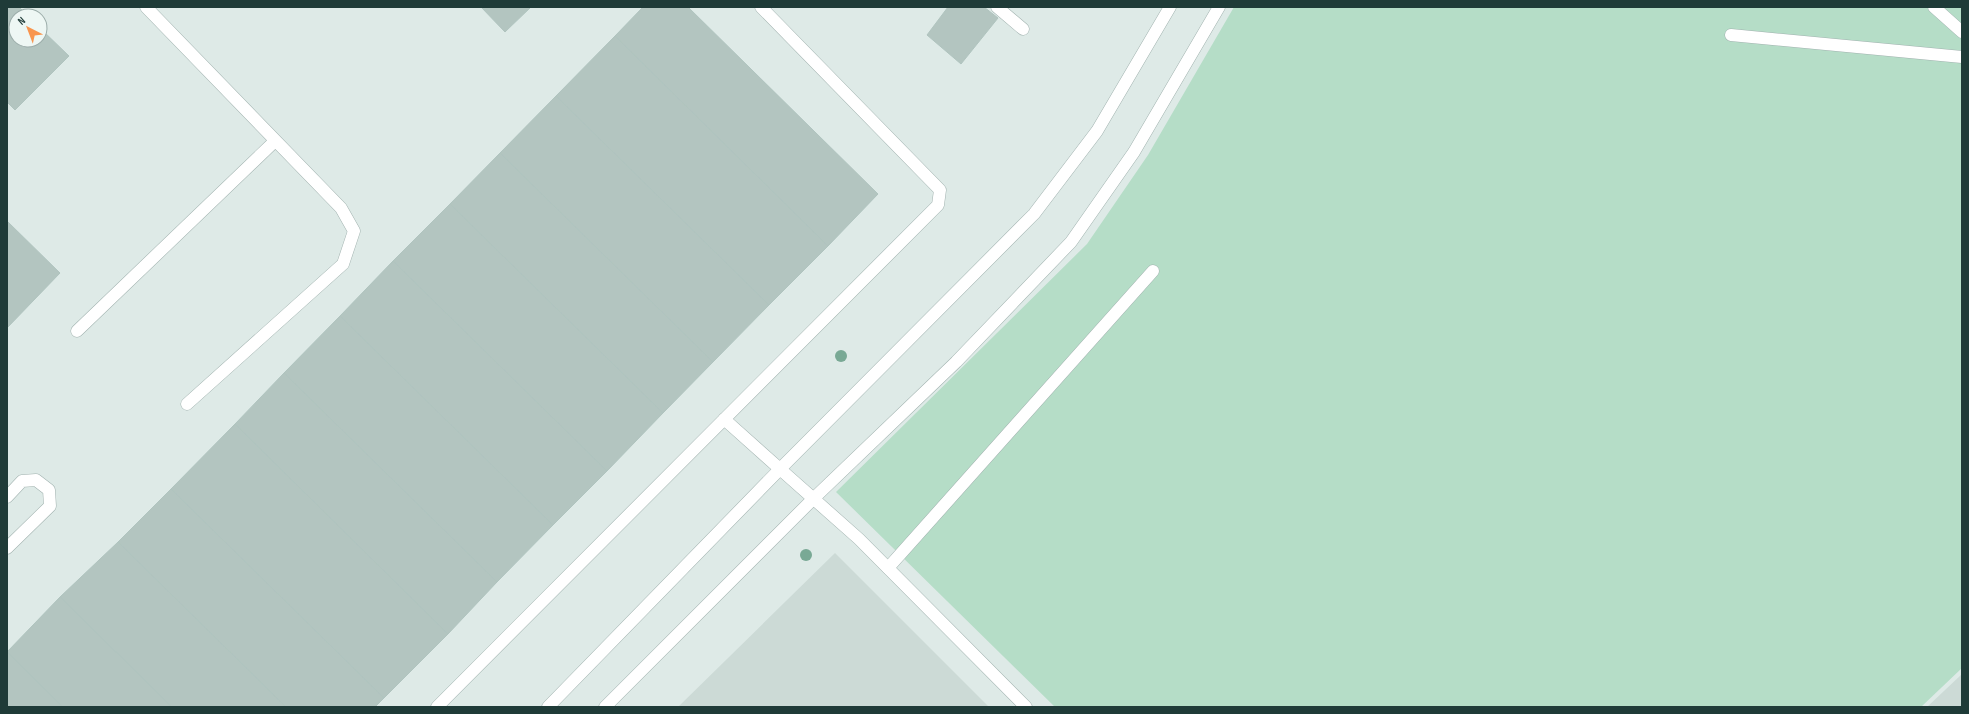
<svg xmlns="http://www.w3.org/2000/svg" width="1969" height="714" font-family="'Sofia Sans Condensed',sans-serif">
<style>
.built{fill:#ccdad6}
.green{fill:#b5ddc7}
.building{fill:#b3c5c0;stroke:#b0c4bf}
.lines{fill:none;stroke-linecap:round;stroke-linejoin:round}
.service-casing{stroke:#a1b2af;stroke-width:13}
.minor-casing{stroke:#a1b2af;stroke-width:13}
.tertiary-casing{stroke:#a1b2af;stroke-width:13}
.service{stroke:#fff;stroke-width:12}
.minor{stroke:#fff;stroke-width:12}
.tertiary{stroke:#fff;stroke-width:12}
.tree{fill:#79a995}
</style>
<rect width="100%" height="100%" fill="#deeae7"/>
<path class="built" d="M835,553L989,707H678Z
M1962,674V707H1927Z"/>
<path class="green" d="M1234,7H1962V668L1921,707H1055L836,492L1087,244L1148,155Z"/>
<path class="building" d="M7,7H19L28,16H16V40H40V28L69,56L15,110L7,102Z
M481,7H531L505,32Z
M643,7H688L878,194L828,246L615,36Z
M948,7H984L998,18L961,64L927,35Z
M615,36L828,246L769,305L556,96Z
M556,96L769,305L713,362L500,153Z
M500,153L713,362L663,413L450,204Z
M450,204L663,413L607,471L393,261Z
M7,221L60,273L7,328Z
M393,261L607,471L553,525L340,316Z
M340,316L553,525L497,582L284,373Z
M284,373L497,582L448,634L235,424Z
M235,424L448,634L384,698L171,489Z
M171,489L384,698L375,707H286L118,542Z
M118,542L286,707H172L60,597Z
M60,597L172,707H63L7,652Z
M7,652L63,707H7Z"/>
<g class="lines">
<g class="service-casing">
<path id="service" d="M146,7L341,208L354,231L343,264L187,404
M997,7L1023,29
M1934,7L1962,32
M1731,35L1962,57
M77,331L275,141
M724,419L780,469
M7,497L22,481L36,480L49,490L50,506L7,548
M888,568L1153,271
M437,707L938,205L940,190L761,7"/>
</g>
<g class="minor-casing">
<path id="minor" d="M780,469L859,539L1026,707"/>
</g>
<g class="tertiary-casing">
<path id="tertiary" d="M548,707L780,469L1034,214L1097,131L1170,7
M605,707L813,499L956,362L1071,242L1134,152L1219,7"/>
</g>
<use href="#service" class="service"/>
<use href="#minor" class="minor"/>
<use href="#tertiary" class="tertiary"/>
</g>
<g class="tree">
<circle cx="841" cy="356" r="6"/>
<circle cx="806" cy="555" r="6"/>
</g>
<rect width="1969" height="714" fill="none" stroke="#1f3b38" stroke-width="16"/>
<g transform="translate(28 28) rotate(318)"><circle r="19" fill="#eef7f4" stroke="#9baca9"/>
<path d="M0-3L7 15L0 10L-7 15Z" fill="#f8954e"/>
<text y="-6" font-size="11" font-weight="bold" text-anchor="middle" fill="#1f3b38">N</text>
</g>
</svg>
